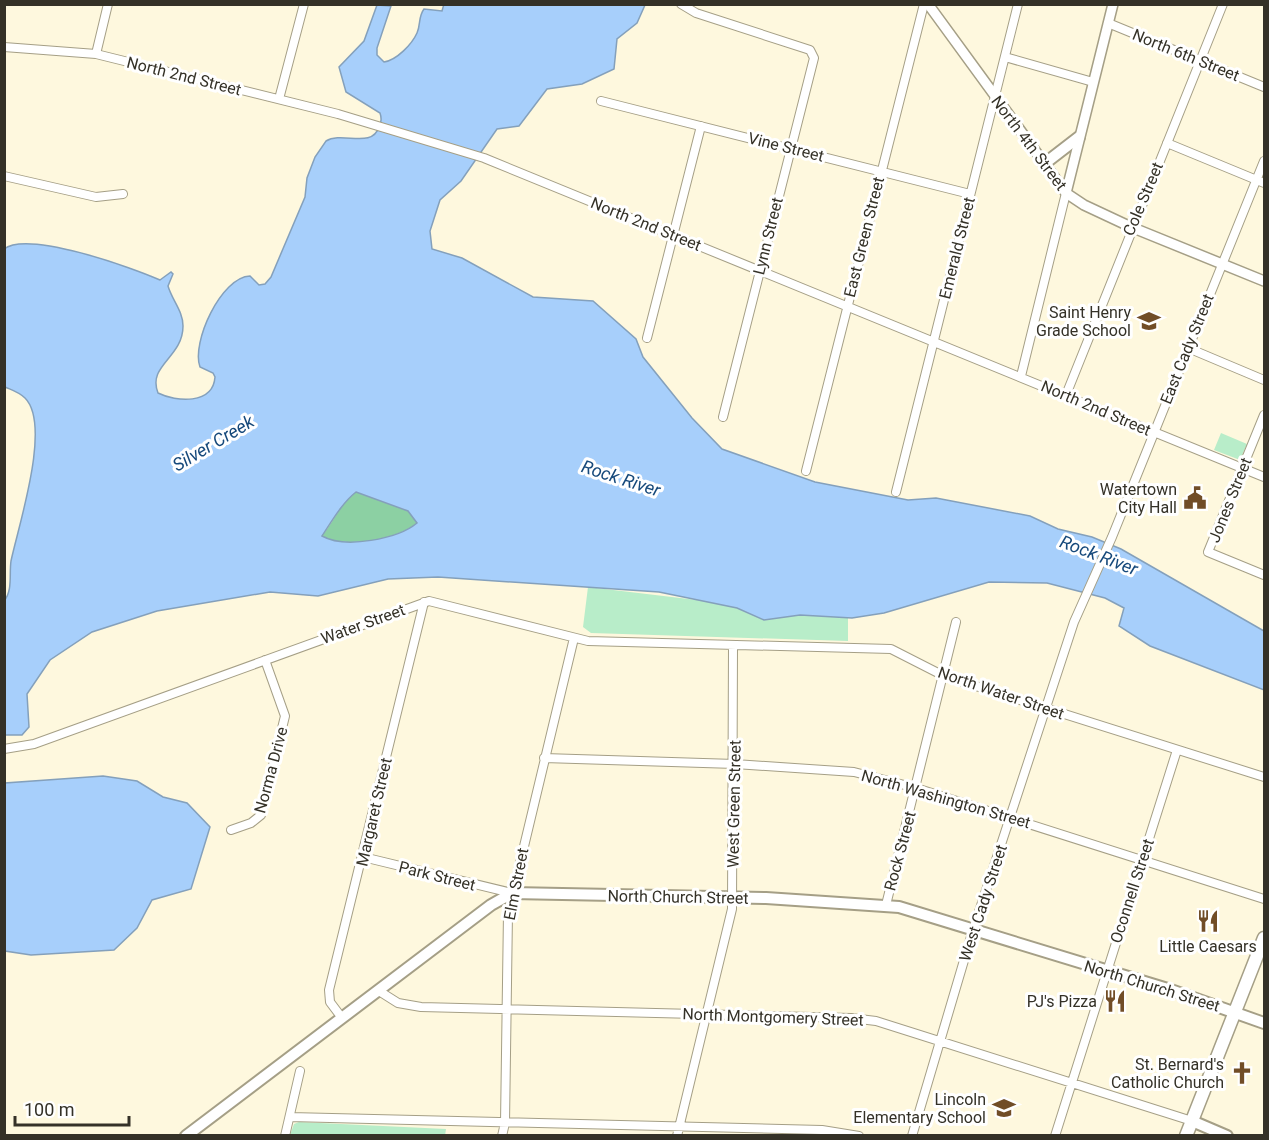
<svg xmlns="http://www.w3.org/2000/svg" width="1269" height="1140" font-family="Roboto,sans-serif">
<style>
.green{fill:#b8edc9}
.forest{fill:#8cd0a3}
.water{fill:#a7cffb;stroke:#84a0bb;stroke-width:1.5;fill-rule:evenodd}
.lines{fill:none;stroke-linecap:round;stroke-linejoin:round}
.minor-casing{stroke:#a59f86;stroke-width:10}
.tertiary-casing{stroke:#a59f86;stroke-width:12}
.secondary-casing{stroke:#a59f86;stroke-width:14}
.primary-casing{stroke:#a59f86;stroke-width:15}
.minor{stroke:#fff;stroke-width:8}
.tertiary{stroke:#fff;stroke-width:9}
.secondary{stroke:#fff;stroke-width:10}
.primary{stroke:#fff;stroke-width:12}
.labels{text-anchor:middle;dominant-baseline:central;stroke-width:6;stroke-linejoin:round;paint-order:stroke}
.street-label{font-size:16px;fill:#343127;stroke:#fff}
.poi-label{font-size:16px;fill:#343127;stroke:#fff;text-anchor:end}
.water-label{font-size:18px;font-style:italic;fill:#16497b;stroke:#fff}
</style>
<rect width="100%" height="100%" fill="#fef8de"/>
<path class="green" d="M1221,433L1247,444L1240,460L1214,450Z
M588,587L848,618V641L591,633L583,627Z
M299,1122L446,1129L445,1136L290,1135L294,1124Z"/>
<path class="forest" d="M356,492L408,511L417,523C397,540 345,549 322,536C334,521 341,503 356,492Z"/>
<path class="water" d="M444,4L645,5L637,23L617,39L614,69L582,84L547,89L519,126L497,129L461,181L440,200L430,231L432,249L462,258L533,297L593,301L636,339L643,357L692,418L722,449L815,482L908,500L936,498L1030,516L1058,529L1092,537L1121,549L1264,631V690L1150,646L1119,626L1124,608L1105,598L1047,583L989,582L884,613L852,618L800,615L764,620L737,608L659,592L438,577L388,579L318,596L270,592L157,611L92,632L50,660L27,694L29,727L22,735H5L4,601C13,590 9,574 11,561C18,527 52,425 25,398C19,392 12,390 5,387L4,249C28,230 133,268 160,280L171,272L173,274L168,286C172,300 183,311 183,326C183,358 147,365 158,393C176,402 213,405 215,377L213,373L200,367C191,343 221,277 250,276L259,285L265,284L271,277L305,197L307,178L315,157L326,141C342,131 372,149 379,127C381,122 382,119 380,113L346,92L339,67L364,41L377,5L391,6L377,48V55L384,62C397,60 412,44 417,33C421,24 418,17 424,9L442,11ZM356,492L408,511L417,523C398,539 345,549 322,536C332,521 342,503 356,492Z
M103,776L137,781L163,797L187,803L210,827L191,889L152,900L137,928L114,950L31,955L5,951V783Z"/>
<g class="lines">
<g class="minor-casing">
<path id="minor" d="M681,4L696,13L810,50L814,58L723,417
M1108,23L1264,87
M4,47L96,54L338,114L484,158L1264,477
M96,54L108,4
M1005,57L1093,82
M279,99L304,4
M601,101L970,194
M1167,143L1264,183
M4,176L96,197L123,194
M647,338L701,126
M1188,348L1264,380
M1021,376L1066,193
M1066,395L1223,4
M1264,415L1208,552L1264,575
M806,471L924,4
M896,492L1018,4
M4,749L34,744L429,601L588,641L891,649L944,676L1264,777
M544,758L735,764L854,772L916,788L1264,899
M231,830L251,823L261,815L285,716L265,660
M363,857L512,893
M886,905L956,622
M379,991L398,1003L421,1007L851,1018L876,1021L1192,1121
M342,1018L330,1002L329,990L424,602
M290,1117L822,1130L859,1136
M285,1136L300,1071
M502,1136L505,1123L508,913L574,638
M677,1136L732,909L733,646
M912,1136L973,930L1074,622L1112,537L1264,161
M1055,1136L1177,750"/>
</g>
<g class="tertiary-casing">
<path id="tertiary" d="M928,4L1066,193L1084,205L1131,227L1264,281
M1066,193L1113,4"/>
</g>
<g class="secondary-casing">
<path id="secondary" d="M1044,164L1079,137
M1192,1121L1227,1136
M186,1136L491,905L512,893L766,898L899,907L1171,990L1264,1023"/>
</g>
<g class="primary-casing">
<path id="primary" d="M1186,1136L1264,938"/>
</g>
<use href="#minor" class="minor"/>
<use href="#tertiary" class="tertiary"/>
<use href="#secondary" class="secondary"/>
<use href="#primary" class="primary"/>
</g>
<defs>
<g id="school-bare" transform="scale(1.8)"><path d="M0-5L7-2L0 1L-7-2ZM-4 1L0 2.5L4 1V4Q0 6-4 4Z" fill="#714d27" stroke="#fff" stroke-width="2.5" paint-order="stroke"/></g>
<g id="civic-bare" transform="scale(1.8)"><path d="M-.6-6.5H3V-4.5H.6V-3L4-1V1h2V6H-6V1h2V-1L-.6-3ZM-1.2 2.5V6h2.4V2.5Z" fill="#714d27" stroke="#fff" stroke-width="2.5" paint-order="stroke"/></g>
<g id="restaurant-bare" transform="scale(1.8)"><path d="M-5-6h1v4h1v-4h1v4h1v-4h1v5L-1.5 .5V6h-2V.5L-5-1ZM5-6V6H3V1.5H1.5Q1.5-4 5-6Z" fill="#714d27" stroke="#fff" stroke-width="2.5" paint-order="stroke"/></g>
<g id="church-bare" transform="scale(1.8)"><path d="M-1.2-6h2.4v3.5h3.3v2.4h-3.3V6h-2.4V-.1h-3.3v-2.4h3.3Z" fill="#714d27" stroke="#fff" stroke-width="2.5" paint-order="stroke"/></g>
</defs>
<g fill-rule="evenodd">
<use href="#school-bare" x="1149" y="321"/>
<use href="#civic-bare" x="1195" y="498"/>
<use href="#restaurant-bare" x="1208" y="921"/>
<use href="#restaurant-bare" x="1115" y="1001"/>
<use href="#church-bare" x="1242" y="1073"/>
<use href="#school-bare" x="1004" y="1108"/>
</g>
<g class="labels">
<g class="street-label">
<text transform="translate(1186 55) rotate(22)">North 6th Street</text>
<text transform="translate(184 76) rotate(14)">North 2nd Street</text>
<text transform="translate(1029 143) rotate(53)">North 4th Street</text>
<text transform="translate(786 147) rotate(14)">Vine Street</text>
<text transform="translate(1143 199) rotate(-67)">Cole Street</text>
<text transform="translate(646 224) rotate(22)">North 2nd Street</text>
<text transform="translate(768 236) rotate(-76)">Lynn Street</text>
<text transform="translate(864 237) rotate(-76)">East Green Street</text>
<text transform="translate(957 248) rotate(-76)">Emerald Street</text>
<text transform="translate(1187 349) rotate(-68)">East Cady Street</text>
<text transform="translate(1096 408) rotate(23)">North 2nd Street</text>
<text transform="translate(1230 500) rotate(-68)">Jones Street</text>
<text transform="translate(363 624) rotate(-20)">Water Street</text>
<text transform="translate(1001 693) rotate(19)">North Water Street</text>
<text transform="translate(271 770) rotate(-75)">Norma Drive</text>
<text transform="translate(946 799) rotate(16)">North Washington Street</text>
<text transform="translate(734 804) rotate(-89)">West Green Street</text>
<text transform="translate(374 812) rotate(-77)">Margaret Street</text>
<text transform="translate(900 851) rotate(-75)">Rock Street</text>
<text transform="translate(437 876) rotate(14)">Park Street</text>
<text transform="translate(516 884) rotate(-79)">Elm Street</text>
<text transform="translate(1132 891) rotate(-72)">Oconnell Street</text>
<text transform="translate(678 897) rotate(1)">North Church Street</text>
<text transform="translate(983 903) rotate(-72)">West Cady Street</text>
<text transform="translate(1152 986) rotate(17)">North Church Street</text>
<text transform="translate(773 1017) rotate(2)">North Montgomery Street</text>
</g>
<g class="poi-label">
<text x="1131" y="312">Saint Henry<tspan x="1131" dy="18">Grade School</tspan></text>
<text x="1177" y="489">Watertown<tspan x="1177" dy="18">City Hall</tspan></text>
<text x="1208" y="946" text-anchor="middle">Little Caesars</text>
<text x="1097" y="1001">PJ's Pizza</text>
<text x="1224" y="1064">St. Bernard's<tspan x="1224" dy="18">Catholic Church</tspan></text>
<text x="986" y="1099">Lincoln<tspan x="986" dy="18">Elementary School</tspan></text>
</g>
<g class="water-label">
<text transform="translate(213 443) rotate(-31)">Silver Creek</text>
<text transform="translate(621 478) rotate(18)">Rock River</text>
<text transform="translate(1099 555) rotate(21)">Rock River</text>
</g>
</g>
<rect width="1269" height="1140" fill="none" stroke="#343127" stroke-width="12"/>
<path d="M15 1116v9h114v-9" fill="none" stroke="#343127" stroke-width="3"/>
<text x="24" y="1116" font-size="18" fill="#343127" stroke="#ffffff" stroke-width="4.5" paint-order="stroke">100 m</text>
</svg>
